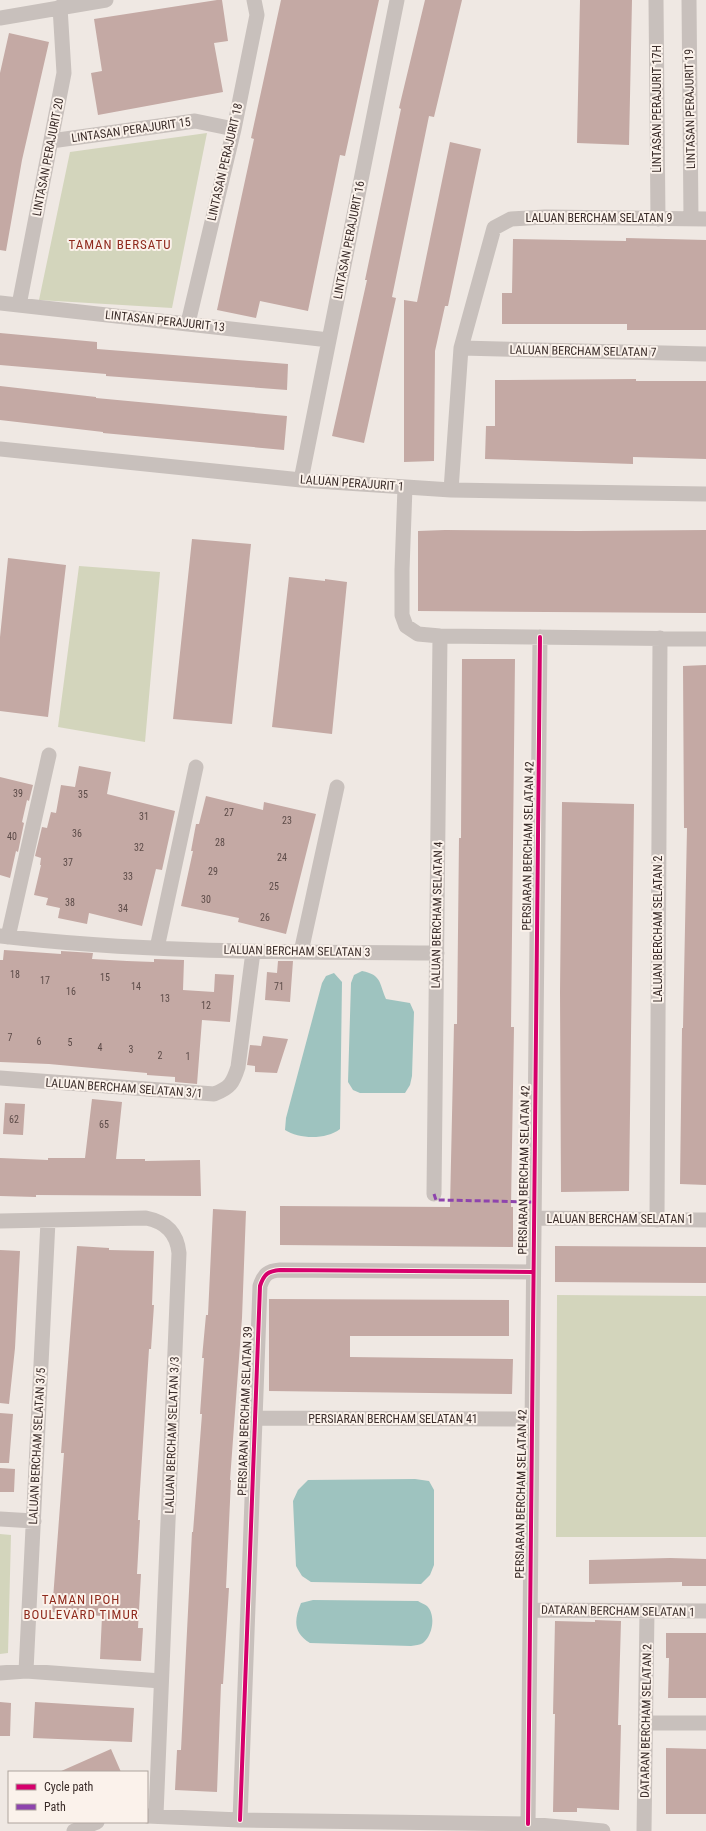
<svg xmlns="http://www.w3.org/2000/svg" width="706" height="1831" font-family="'Roboto Condensed',sans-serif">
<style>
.green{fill:#d3d5bc}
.water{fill:#9ec3bf}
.building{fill:#c4a9a4}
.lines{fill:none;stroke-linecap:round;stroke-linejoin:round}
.minor{stroke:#c8c0bc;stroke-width:15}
.quiet{stroke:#8e44ad;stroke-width:3;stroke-dasharray:6 3;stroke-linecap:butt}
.cycleway-casing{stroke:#fbf2eb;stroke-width:6}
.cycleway{stroke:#d6006c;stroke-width:4}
.labels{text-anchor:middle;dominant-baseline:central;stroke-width:4;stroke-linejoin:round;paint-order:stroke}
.number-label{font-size:10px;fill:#5c4b48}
.street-label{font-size:12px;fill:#3a2c29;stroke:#fbf2eb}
.neighbourhood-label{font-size:13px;letter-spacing:1px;fill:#8f2a1d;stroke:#fbf2eb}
</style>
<rect width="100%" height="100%" fill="#efe8e3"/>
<path class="green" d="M207,133L172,308L39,300L70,152Z
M79,566L160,572L145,742L58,727Z
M557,1295L706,1296V1537H556Z
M0,1534L11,1535L8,1653L0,1654Z"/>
<path class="water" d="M362,971C382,975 379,983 386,999L410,1003L414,1012L412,1076L410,1085L405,1093H360L353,1090L348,1082L351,983L354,975Z
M334,973L342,982L340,1129C326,1140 299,1139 285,1130L286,1118L322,983L326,976Z
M415,1479L429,1481L434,1490V1565L430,1575L421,1584L311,1582L302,1576L296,1566L293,1501L298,1490L308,1480Z
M313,1600L418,1601C420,1603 425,1604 427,1606C436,1615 433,1635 423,1643C420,1645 415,1645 411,1646L310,1643C293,1633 294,1620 301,1603Z"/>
<path class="building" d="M217,0H222L228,41L214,43L223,92L98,115L91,73L102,71L94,19Z
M281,0H379L345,156L340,155L308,311L260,301L256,318L217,310L254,139L251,138Z
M425,0H462L434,117L429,116L392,297L396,298L364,443L332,436L367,280H365L401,109L399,108Z
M580,0H632L629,145L577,143Z
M9,33L49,42L22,160L6,251L0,250V73Z
M450,142L481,149L448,306H445L435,351L434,461L404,462V300L417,302Z
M626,238L706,240V330H627V324H502V293H512L513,239L626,241Z
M0,333L97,342V349L288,364L287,390L106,376V374L0,365Z
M636,379V381H706V459L633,457V464L485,459L486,426H495V380Z
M0,386L96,397V398L287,416L284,450L103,433V432L0,420Z
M445,530L578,531L706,530V613L418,611V531Z
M192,539L251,544L232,724L173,719Z
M8,558L66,565L48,717L0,711V637Z
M289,577L325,581V579L347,582L332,734L272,727Z
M462,659H515L511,1027H514L511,1207H513V1247L280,1245V1206L450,1207L454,1024H457L459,838H461Z
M706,665V1185L680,1184L682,1028H683L687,828H684L683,666Z
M79,766L111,772L107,794L175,811L162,870L156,869L142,926L89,913L87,924L58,918L60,908L46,905L48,898L34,895L41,865H40L41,858L35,856L42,827L47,828L51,812L56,813L61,785L75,787Z
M0,777L33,785L29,801L27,800L22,822L24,823L18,852L16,851L10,878L0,875Z
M206,796L263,810L264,802L316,814L286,934L238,922L239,918L181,906L193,851H191L196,824H199Z
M562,802L634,804L629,1191L561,1192L560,992Z
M4,950L61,954V951L93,953L92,959L127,961L154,962V959L184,960L183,990L214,992L215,974L234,975L230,1022L202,1020L197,1084L175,1082V1077L147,1075V1073L49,1064L0,1062V960H3Z
M278,961H293L290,1002L265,1000L267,972L277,973Z
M263,1036L288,1039L277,1073L255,1072V1066L247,1065L250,1045L261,1046Z
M92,1099L122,1102L116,1159H145V1161L200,1160L201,1196L36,1195V1197L0,1196V1158L48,1160V1158H85Z
M5,1103L25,1104L23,1135L3,1134Z
M213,1209L246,1211L242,1318L230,1480H231L226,1588H229L223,1684H221L217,1792L175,1790L177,1750H181L192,1532H193L202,1414H200L204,1358H202L206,1315H208Z
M77,1246L109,1248V1250L154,1251L152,1305H154L151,1349H149L138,1520H140L137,1574H141L138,1628H143L141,1661L100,1659L102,1616L52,1612L64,1453H61Z
M555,1246L706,1247V1283L555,1282Z
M0,1250L20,1251L15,1348L9,1404L0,1403Z
M269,1299L509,1300V1336H350V1357L513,1359L512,1394L269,1391Z
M0,1413L13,1414L9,1463H0Z
M0,1468L15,1469L14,1492H0Z
M670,1558L706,1559V1586H682V1582L589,1584V1560Z
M595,1620L621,1621L618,1725H621L619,1810L577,1808V1812H553L555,1714H553L555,1621L595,1622Z
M666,1633H706V1698H668L669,1658H666Z
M0,1702L11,1703L10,1736H0Z
M35,1702L134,1708L132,1742L33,1738Z
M666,1748L706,1749V1814H666Z
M111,1749L121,1772H59Z"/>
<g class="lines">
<path class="minor" d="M656,0L658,219
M689,0L691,219
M0,18L106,0
M51,141L195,121L234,129
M0,303L329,340
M19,305L64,73L60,7
M188,323L234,129L257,15L254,0
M461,348L706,354
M0,449L301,480L451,490L706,494
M301,480L397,0
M405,487L402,570V615L406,626L418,634L440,636L706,639
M451,490L461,348L494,228L511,219L545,217L706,219
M0,936C145,953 291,952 437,953
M8,937L49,755
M157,948L196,767
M301,952L337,787
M0,1078L214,1094C230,1088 233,1083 238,1067L253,952
M434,1194L440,636
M534,1218L706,1220
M657,1220L660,638
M0,1221L146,1218C166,1222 177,1233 179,1253L156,1815
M254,1418L532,1419
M0,1519L34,1521
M530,1610L706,1611
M26,1671L48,1221
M0,1673L26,1671L161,1681
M646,1723H706
M147,1816L240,1820L528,1824L603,1831
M240,1820L260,1286C264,1274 268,1271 280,1270L533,1272
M528,1824L540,637
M74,1831L97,1822
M644,1831L647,1611"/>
<path class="quiet" d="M434,1194L436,1200H440L534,1202"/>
<g class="cycleway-casing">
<path id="cycleway" d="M240,1820L260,1286C264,1274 268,1271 280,1270L533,1272
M528,1824L540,637"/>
</g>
<use href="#cycleway" class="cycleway"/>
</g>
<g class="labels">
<g class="number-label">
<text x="18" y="793">39</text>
<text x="83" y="794">35</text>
<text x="229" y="812">27</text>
<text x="144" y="816">31</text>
<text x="287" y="820">23</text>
<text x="77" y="833">36</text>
<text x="12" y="836">40</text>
<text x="220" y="842">28</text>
<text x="139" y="847">32</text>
<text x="282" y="857">24</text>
<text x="68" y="862">37</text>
<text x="213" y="871">29</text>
<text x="128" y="876">33</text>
<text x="274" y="886">25</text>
<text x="206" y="899">30</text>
<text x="70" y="902">38</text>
<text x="123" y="908">34</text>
<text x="265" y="917">26</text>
<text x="15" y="974">18</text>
<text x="105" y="977">15</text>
<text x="45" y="980">17</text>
<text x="136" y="986">14</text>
<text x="279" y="986">71</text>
<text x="71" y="991">16</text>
<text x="165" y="998">13</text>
<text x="206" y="1005">12</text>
<text x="10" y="1037">7</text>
<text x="39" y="1041">6</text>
<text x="70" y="1042">5</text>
<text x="100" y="1047">4</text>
<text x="131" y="1049">3</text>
<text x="160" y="1055">2</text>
<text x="188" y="1056">1</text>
<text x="14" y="1119">62</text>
<text x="104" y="1124">65</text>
</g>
<g class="street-label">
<text transform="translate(657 109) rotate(-90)">LINTASAN PERAJURIT 17H</text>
<text transform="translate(690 109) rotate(-91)">LINTASAN PERAJURIT 19</text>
<text transform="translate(131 130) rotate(-8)">LINTASAN PERAJURIT 15</text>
<text transform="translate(48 157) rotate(-79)">LINTASAN PERAJURIT 20</text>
<text transform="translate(225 162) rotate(-77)">LINTASAN PERAJURIT 18</text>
<text x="599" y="218">LALUAN BERCHAM SELATAN 9</text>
<text transform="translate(349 240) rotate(-79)">LINTASAN PERAJURIT 16</text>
<text transform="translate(165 321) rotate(6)">LINTASAN PERAJURIT 13</text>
<text transform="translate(583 351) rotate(1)">LALUAN BERCHAM SELATAN 7</text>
<text transform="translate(352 483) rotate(4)">LALUAN PERAJURIT 1</text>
<text transform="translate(528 846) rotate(-89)">PERSIARAN BERCHAM SELATAN 42</text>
<text transform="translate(437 915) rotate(-89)">LALUAN BERCHAM SELATAN 4</text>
<text transform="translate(658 929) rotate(-90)">LALUAN BERCHAM SELATAN 2</text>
<text transform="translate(297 951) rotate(1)">LALUAN BERCHAM SELATAN 3</text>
<text transform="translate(124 1088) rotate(4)">LALUAN BERCHAM SELATAN 3/1</text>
<text transform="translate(524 1170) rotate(-89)">PERSIARAN BERCHAM SELATAN 42</text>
<text x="620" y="1219">LALUAN BERCHAM SELATAN 1</text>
<text transform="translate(245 1411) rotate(-88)">PERSIARAN BERCHAM SELATAN 39</text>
<text x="393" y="1419">PERSIARAN BERCHAM SELATAN 41</text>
<text transform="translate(172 1435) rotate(-88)">LALUAN BERCHAM SELATAN 3/3</text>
<text transform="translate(37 1446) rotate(-87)">LALUAN BERCHAM SELATAN 3/5</text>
<text transform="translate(521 1494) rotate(-89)">PERSIARAN BERCHAM SELATAN 42</text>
<text transform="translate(618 1611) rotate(1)">DATARAN BERCHAM SELATAN 1</text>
<text transform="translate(646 1721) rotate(-89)">DATARAN BERCHAM SELATAN 2</text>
</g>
<g class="neighbourhood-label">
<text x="120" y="244">TAMAN BERSATU</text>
<text x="81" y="1599">TAMAN IPOH<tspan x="81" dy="15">BOULEVARD TIMUR</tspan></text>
</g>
</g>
<rect x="8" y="1771" width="140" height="52" fill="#fbf2eb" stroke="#aea39d"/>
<rect x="16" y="1784" width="20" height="6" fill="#d6006c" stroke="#aea39d"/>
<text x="44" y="1791" font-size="12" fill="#3a2c29">Cycle path</text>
<rect x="16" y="1804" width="20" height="6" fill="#8e44ad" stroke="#aea39d"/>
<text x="44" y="1811" font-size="12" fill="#3a2c29">Path</text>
</svg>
